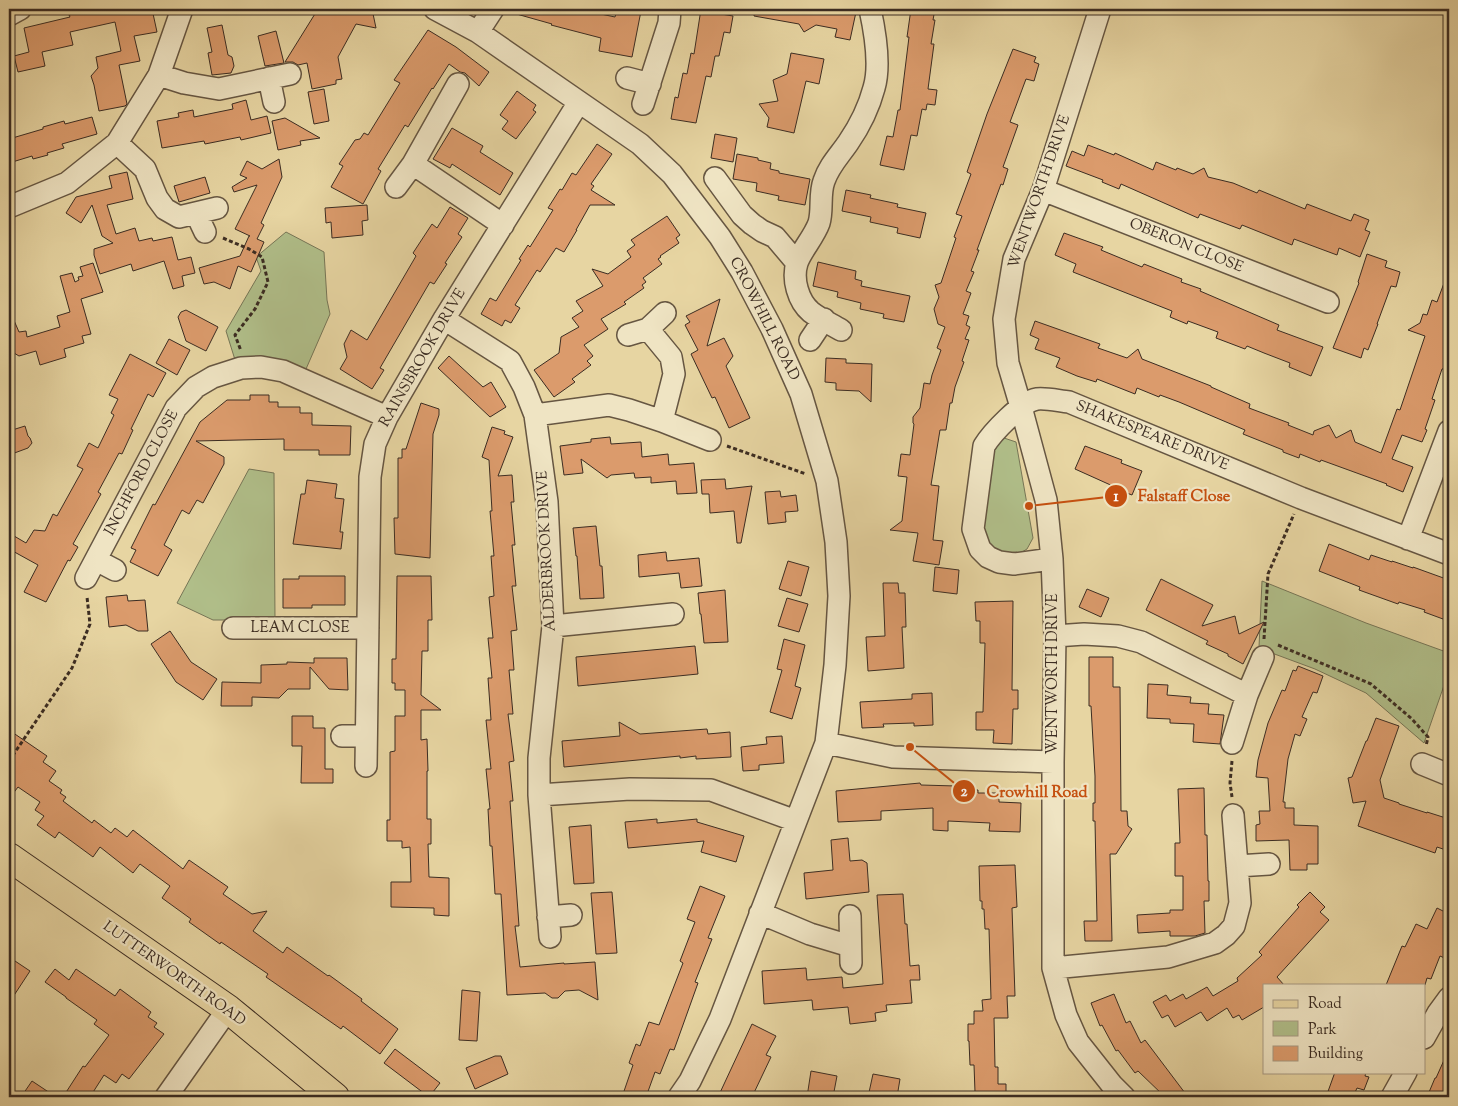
<svg xmlns="http://www.w3.org/2000/svg" width="1458" height="1106" font-family="'Sorts Mill Goudy',serif">
<style>
.green{fill:#b0be89;stroke:#767556}
.building{fill:#db9b6c;stroke:#3b2c22}
.lines{fill:none;stroke-linecap:round;stroke-linejoin:round}
.minor-casing{stroke:#665642;stroke-width:24}
.major-casing{stroke:#3b2c22;stroke-width:30}
.path{stroke:#3b2c22;stroke-width:3;stroke-dasharray:4 2.5;stroke-linecap:butt}
.minor{stroke:#efe4c3;stroke-width:21}
.major{stroke:#e7d5a2;stroke-width:28}
.labels{text-anchor:middle;dominant-baseline:central;stroke-width:4.5;stroke-linejoin:round;paint-order:stroke}
.street-label{font-size:15px;fill:#3b2c22;stroke:#efe4c3}
.leader{fill:none;stroke:#c55010;stroke-width:2}
.callout-dot{fill:#c55010;stroke:#efe4c3;stroke-width:2}
.mark-label{font-size:15px;text-anchor:middle;font-weight:bold;fill:#fff}
.callout-label{font-size:16px;text-anchor:middle;font-weight:bold;fill:#c55010;stroke:#efe4c3;stroke-width:4.5;stroke-linejoin:round;paint-order:stroke}
</style>
<rect width="100%" height="100%" fill="#e7d5a2"/>
<filter id="stains"><feTurbulence type="fractalNoise" baseFrequency=".004" numOctaves="4"/><feColorMatrix values="0 0 0 0 .2 0 0 0 0 .09 0 0 0 0 .02 0 0 0 .5 -.17"/></filter>
<radialGradient id="worn" r=".72"><stop offset=".6" stop-color="#630" stop-opacity="0"/><stop offset="1" stop-color="#630" stop-opacity=".3"/></radialGradient>
<path class="green" d="M286,232L324,252L327,300L330,314L306,369L284,364L236,363L226,331L261,271L256,257Z
M1004,438L1016,442L1033,538L1027,549L1017,555H999L987,546L983,531L991,450L998,440Z
M249,469L274,473L275,620H213L177,603Z
M1262,581L1366,623L1449,653V671L1424,743L1366,693L1315,669L1261,649L1259,647Z"/>
<path class="building" d="M96,9H152L157,32L134,36L140,61L119,65L127,104L125,106L99,111L94,85L91,76L98,68L96,57L121,51L115,22L70,32L73,45L42,52L45,66L18,72L14,56L29,52L24,28L70,17L69,15Z
M318,9H372L376,28L356,24L338,57L342,79L336,80V84L312,89L307,63L298,65L293,62H285Z
M513,9H583L582,10L615,17L617,9H630L641,11L632,57L599,51L601,38L551,25L552,24L513,13Z
M701,9H722L721,14L733,16L730,33L724,32L719,56H715L711,77L706,76L696,123L671,119L675,97L678,98L683,73L687,74L691,53L694,54Z
M755,9H841L856,12L850,40L835,37L837,29L816,25L804,32L799,24L754,16Z
M911,9H935L933,20H935L931,44H934L928,89L937,90L935,105L927,104L926,110L922,109L917,136L911,135L904,170L880,165L887,136L893,137L898,110H900L909,37H907Z
M222,25L228,55L232,57L234,66L231,73L212,75L208,53L212,52L207,28Z
M428,30L456,47L489,72L479,86L465,73L460,72L449,64L433,89L432,88L408,127L405,125L378,169L381,171L363,204L331,187L343,166L339,164L355,140L360,139L364,133L368,135L400,83L394,80Z
M276,31L284,63L265,66L258,36Z
M1013,49L1036,57L1034,62L1039,64L1034,81L1026,79L1010,122L1018,125L1003,167L1008,169L1003,185L1001,184L977,250H979L971,271L974,272L966,291L971,293L963,314L969,316L966,325L970,327L965,339L969,340L962,361L964,362L955,387L952,403H950L946,430H940L931,485L939,486L933,540L943,541L939,565L913,561L918,533L890,530L902,521L907,477L898,476L901,454L910,455L914,424L913,423V417L920,408L924,383L930,384L932,375L941,350L937,348L945,327L938,324L934,309L939,297L935,285L941,283L956,238L954,237L962,216L956,214L971,174L967,172L987,114Z
M791,53L824,59L819,84L806,81L794,133L767,127L769,118L759,104L778,101L773,80L787,74Z
M324,89L329,121L314,124L308,92Z
M517,91L536,105L533,110L536,112L516,139L502,129L508,121L500,115Z
M246,100L251,120L267,116L271,133L241,140L240,137L205,144L204,141L162,148L157,121L179,117L178,113L193,110L194,117L233,109L232,104Z
M92,117L97,134L62,144L64,148L47,153L48,155L33,159L32,156L9,163V139L43,129V127L64,121L65,124Z
M285,118L320,138L300,141L301,145L278,150L272,121Z
M452,128L483,146L480,152L513,173L500,195L452,164L450,168L433,159Z
M715,134L737,138L733,162L711,158Z
M597,144L612,154L591,184L594,186L591,190L615,205H590L576,230H577L564,252L556,248L540,272L537,270L515,305L520,308L511,323L505,320L502,326L481,314L490,298L496,301L521,260L519,259L528,245L530,247L553,210L548,208L560,189L562,190L572,173L576,175Z
M1088,145L1114,155L1115,153L1153,170L1156,162L1176,170L1177,168L1193,174L1204,168L1208,177L1233,183L1257,193L1259,190L1305,209L1307,204L1351,221L1354,214L1369,220L1365,230L1370,232L1360,257L1339,248L1337,255L1294,239L1292,245L1242,225L1240,229L1200,214L1198,218L1121,184L1119,189L1102,182L1103,180L1066,166L1072,151L1084,156Z
M737,154L758,158V160L771,163L770,169L779,171V173L810,179L805,205L778,200L779,196L756,191L757,183L733,179Z
M279,159L282,177L261,223L264,225L257,239L264,242L251,272L238,266L230,289L214,282L204,284L199,268L240,256L249,236H250L235,229L257,185L234,192L232,187L247,178L240,175L247,161L262,169Z
M127,172L133,199L107,205L116,234L135,228L139,241L152,238L153,241L172,237L178,260L191,257L195,273L182,276L184,286L173,289L164,261L133,271L131,264L100,274L94,255V249L113,243L102,236L92,205L81,223L66,213L76,197L112,188L109,176Z
M205,177L210,193L179,202L174,186Z
M846,190L871,195L870,198L898,204L897,207L926,213L920,238L897,233L898,228L870,222L871,217L842,211Z
M367,205L368,220L362,221L363,235L332,238L331,222L326,223L325,208Z
M450,207L468,218L458,234L462,237L445,263L447,264L434,284L430,282L380,368L384,370L372,389L340,369L347,357L344,344L351,330L367,340L416,256L413,253L432,224L437,228Z
M667,216L680,235L676,238L679,243L660,256L661,257L658,259L662,264L643,278L646,282L642,285L644,288L624,302L626,304L601,319L608,329L584,345L593,356L587,361L591,365L572,379L575,382L554,397L534,370L559,353L561,337L579,327L572,318L583,311L576,301L603,286L592,269L608,274L631,257L627,251L635,245L631,240Z
M1064,233L1103,247L1101,250L1142,267L1144,264L1182,279L1181,282L1201,289L1200,291L1279,325L1277,330L1323,347L1311,376L1289,367L1290,363L1264,353L1247,346L1245,349L1216,338L1218,332L1188,321L1187,324L1170,317L1172,311L1073,272L1076,264L1055,255Z
M1367,254L1387,261L1385,267L1400,272L1396,287L1391,286L1377,324H1378L1368,350L1364,348L1361,358L1333,348L1359,283L1358,282Z
M818,262L856,271L855,279L862,281L861,286L910,296L904,322L883,318L884,314L860,309L861,303L837,297L838,292L813,286Z
M93,263L103,292L81,299L91,334L82,336L84,343L64,349L66,357L40,365L36,351L19,356L9,350V309L19,332L26,331L27,337L60,327L57,316L70,312L60,276L72,273L75,282L79,280L78,277L83,276L80,267Z
M1447,275H1449V351L1443,369H1442L1432,399L1435,400L1425,429L1427,430L1422,442L1402,435L1392,459L1413,467L1403,492L1386,485L1387,484L1321,460L1320,462L1300,454L1299,458L1283,452V450L1243,434L1245,430L1179,402L1160,395L1159,397L1137,388L1135,394L1097,379L1096,382L1077,376L1056,367L1060,358L1035,349L1039,339L1030,335L1035,321L1100,344L1098,348L1127,358L1138,349L1142,359L1211,386V387L1250,404L1249,408L1289,423L1288,425L1313,435L1314,431L1329,425L1336,438L1351,430L1355,442L1381,453L1397,409L1400,410L1425,336L1408,330L1420,323L1423,314L1427,315L1432,300L1437,302Z
M720,299L707,346L724,338L733,356L726,366L750,418L729,428L715,397L712,398L691,354L698,350L685,325L690,322L686,316Z
M186,310L218,327L206,351L186,341L178,317L181,312Z
M169,339L190,350L177,375L156,363Z
M130,354L166,373L153,397L148,394L131,429L133,430L122,454L119,453L98,492L101,494L73,544L78,547L70,561L68,560L46,602L24,592L38,565L9,549V533L26,543L34,530L45,531L53,514L57,516L83,469L77,466L89,443L98,448L114,415L111,413L118,399L109,395Z
M449,356L483,387L491,382L506,407L490,417L438,368Z
M826,358L846,359V363L872,364L871,402L859,391L836,390V383L825,382Z
M250,395H269V402H278V407H300V413H312V425L351,426L350,455H319V450H284V439L196,441L224,457V464L203,503L197,500L189,514L182,510L164,545L172,550L158,576L130,562L136,550L131,548L153,504L155,505L200,422L227,400H250Z
M421,403L439,409V415L433,434L430,558L395,554L394,518H398V458H402V449H406Z
M25,426L28,436L30,438L32,443L28,448L9,455V431Z
M492,427L505,431L504,434L513,437L498,476L512,475L514,502H511L515,545H512L516,586H512L517,630L511,631L514,670H509L513,714H508L514,761L509,762L513,801H510L519,926H515L520,967L564,963V964L595,962L598,1000L579,990L565,991L558,998H552L545,993L507,995L501,894H495L492,846H490L488,809H490L486,769H491L486,720H491L488,678H492L488,638H493L489,597L494,596L491,556H494L490,511H492L489,460L482,457Z
M610,437L611,444L641,442L642,457L668,454L669,465L694,463L697,493L677,494L676,481L651,483V477L635,478L634,473L611,475L607,478L581,459L583,473L564,475L560,446L591,442V439Z
M1085,446L1122,460L1121,463L1142,471L1132,495L1114,488L1115,487L1075,469Z
M725,479L726,489L752,486L741,543H737L734,511L710,513L709,494H702L701,480Z
M307,480L337,484L335,498L344,499L340,532H343L341,549L293,544L301,494H305Z
M780,491L781,497L796,495L798,511L785,512L786,522L768,524L765,492Z
M596,526L600,566H602L604,598L580,599L577,556H576L573,528Z
M1329,544L1369,560L1371,555L1392,562V561L1413,568V567L1449,580V613L1446,612L1443,619L1424,612L1425,610L1399,602L1398,604L1359,590L1360,587L1319,571Z
M666,552L667,561L699,558L702,586L681,588L679,573L639,577L638,555Z
M788,561L809,567L801,596L779,589Z
M935,567L959,570L957,594L933,591Z
M299,576H345V605H312V608H283V579H299Z
M397,576H431L432,620H428V651H422L421,695L441,710H421V740L427,739L428,771H427V819H431V844H428L429,877L449,878V916L434,915V908L391,907V882H411L410,847L402,848V841H387V820H390V752L395,751V716H405V690H395V683H392V659H396Z
M1161,579L1213,605L1202,626L1235,616L1239,634L1264,622L1243,664L1228,656V654L1206,644L1208,641L1146,610Z
M883,583H898L899,593H905L906,627H902L904,668L868,671L866,637L885,636Z
M1087,589L1109,598L1101,617L1079,607Z
M725,590L728,642L704,643L701,614H700L698,593Z
M127,595L128,601L145,600L148,631H138L126,625L109,627L106,597Z
M787,598L808,604L799,632L778,626Z
M1013,601L1012,690H1018V709H1013L1012,744L993,743L994,730H976V712H983L985,643H980V621H976L975,602Z
M170,631L191,662L217,679L203,700L176,682L151,644Z
M784,639L805,645L795,686L801,688L792,719L770,712L782,670L777,669Z
M695,646L698,674L578,686L576,657Z
M1089,657H1113V687H1120L1121,811H1127L1128,826L1132,829L1116,854H1110L1112,941H1085L1084,921H1097L1095,821H1093V803H1095V776L1091,706H1089Z
M314,658H347L348,690L329,689L310,667V689H288L279,698L252,697V706H221L222,682L261,683V665L287,664V662L314,663Z
M1298,666L1323,676L1317,693L1313,692L1302,717L1307,719L1300,736L1295,734L1288,759L1283,802H1285V808H1294V825L1318,826V864H1307V870H1290L1289,840L1256,841V825L1260,824L1259,811H1270L1268,778L1256,777L1258,760L1268,723L1282,690L1285,691L1293,670L1296,671Z
M1148,684L1168,685L1167,695L1191,697L1190,703L1209,704L1208,714L1224,715L1220,744L1193,742L1194,724L1170,723V719L1147,718Z
M932,693L933,725L914,726V723L883,724L884,727L862,728L860,702L912,699V694Z
M292,716H313V728H325V769H333V783H301L302,746H292Z
M1376,718L1399,726L1380,780L1384,798L1399,803V804L1427,813V812L1449,819V851L1437,847L1435,853L1358,826L1366,801L1353,803L1348,778L1352,777L1366,741H1367Z
M619,722L640,734L707,729L708,734L730,732L731,757L696,759V756L680,758V756L564,767L562,741L620,736Z
M9,730L47,756L43,762L56,771L49,781L62,790L60,793L66,797L63,801L92,823L94,820L111,833L115,828L127,837L133,830L183,869L189,860L228,887L223,894L252,914L267,911L253,931L283,953L287,947L328,976L329,975L362,999L361,1001L398,1029L380,1054L343,1026L341,1029L266,977L268,974L221,942L220,944L189,922L191,919L162,898L170,886L140,864L133,873L100,847L93,857L59,832L55,838L37,825L44,816L35,810L40,802L18,787L9,799Z
M782,736L784,763L759,765V770L743,771L741,747L767,744L766,737Z
M920,783L921,785L956,786V789L978,790V793H999V802L1021,803L1020,832L989,831L990,823L948,821V831L933,830V808L881,811V820L838,822L836,791Z
M1204,788L1205,835H1207L1208,881H1209V901H1204L1205,933L1195,936H1170V931L1138,933L1137,915L1170,913V910H1183V876H1175V843H1180L1178,789Z
M657,819V823L697,819V822L744,836L736,862L701,852L704,841L628,848L625,822Z
M591,825L594,883L574,884L569,827Z
M848,838L850,861L862,860L867,863L869,892L806,899L804,873L833,870L831,840Z
M1015,865L1017,907L1012,908L1015,996H1007L1008,1018H994L995,1067H998V1084H1006V1097H983V1092H975L974,1065H970L969,1041H968V1024H974V1011H983L982,1000L991,999L989,929H985L984,909H982V901H980L979,866Z
M700,886L725,896L708,938L712,939L695,982L698,983L674,1050L670,1049L660,1074L655,1072L646,1097H622L633,1065L629,1063L636,1044L640,1046L649,1022L659,1025L683,963L680,961L695,922L687,919Z
M612,892L617,953L596,954L591,893Z
M1310,892L1325,907L1320,912L1329,920L1277,977L1284,985H1264V1007L1242,1020L1239,1015L1233,1018L1227,1008L1207,1021L1201,1012L1175,1027L1168,1015L1162,1018L1153,1002L1166,995L1170,1001L1183,994L1186,999L1207,987L1213,996L1238,981L1237,978L1262,955L1259,952L1299,907L1297,905Z
M903,894L905,924H907L910,966L919,965L920,980H910L912,1003L886,1005L887,1011L875,1013L876,1021L850,1024L848,1007L813,1010L812,1000L764,1004L762,971L806,968L807,980L842,977L843,988L883,984L877,895Z
M1437,908L1449,914V960L1440,956L1431,979L1427,978L1425,985H1386L1402,946L1405,947L1416,924L1427,929Z
M9,957L30,971L9,1003Z
M55,969L69,980L76,969L115,996L120,989L151,1012L148,1017L157,1023L154,1027L164,1034L129,1079L122,1074L116,1083L104,1075L90,1097H63L83,1066L85,1067L109,1035L94,1024L97,1020L66,998V997L45,982Z
M462,990L480,992L477,1041L459,1040Z
M1114,994L1126,1023L1130,1021L1141,1043L1145,1040L1188,1097H1165L1138,1071L1135,1073L1118,1050L1116,1051L1102,1025L1100,1026L1091,1003Z
M752,1024L776,1036L766,1055L771,1057L752,1097H718Z
M395,1049L440,1083L429,1097L384,1063Z
M1449,1049V1097H1427L1435,1078H1436Z
M495,1056H501L508,1074L475,1089L466,1068Z
M811,1071L837,1076L833,1097H807Z
M1335,1072H1366L1365,1076L1369,1077L1364,1090L1357,1088L1353,1097H1326Z
M873,1074L900,1079L897,1097H868Z
M32,1081L56,1097H21Z"/>
<g class="lines">
<g class="minor-casing">
<path id="minor" d="M435,9L478,32L640,144L672,174L720,237L742,272L772,329L801,394L827,481L836,542L839,596L835,665L826,743L720,1019L690,1081L679,1097
M1100,9L1043,190L1014,259L1004,319L1008,363L1021,407L1046,500L1052,559L1055,636L1053,762V968L1066,1015L1078,1042L1112,1085L1124,1097
M9,15L20,9
M478,32L493,9
M159,75L184,83L219,89L290,74
M269,78L274,102
M627,78L650,84
M643,104L669,23L670,9
M117,143L145,169L157,198L165,209L179,217L217,208
M413,164L503,225
M715,178L742,215L752,224L762,231L775,237L797,263
M396,187L413,164L458,84
M1043,190L1328,302
M9,207L67,183L117,143L159,75L182,9
M196,213L205,232
M444,319L510,361L524,387L535,415L547,502L553,626L539,758V795L550,937
M648,329L671,357L674,374L662,421
M841,330C831,324 820,319 811,312C798,301 792,279 797,263C801,251 814,237 819,223C823,210 819,194 824,181C829,166 839,156 848,143C859,127 869,107 874,88C881,65 875,32 870,9
M628,335L648,329L665,313
M810,340L824,319
M535,415L609,405L629,410L662,421L710,440
M1408,539L1449,431
M1052,559L1014,564L999,562L988,557L980,549L973,529L984,446C992,433 1022,401 1037,399C1047,398 1059,401 1069,402L1301,498L1449,554
M96,560L115,570
M86,578L176,408L196,387L213,377L241,368L261,367L283,371L387,417
M553,626L673,614
M233,628H368
M1055,636L1084,634L1118,636L1141,642L1247,695
M342,736H366
M826,743L893,757L1053,762
M1232,743L1247,695L1263,657
M1422,764L1449,775
M366,766L370,477L375,444L387,417L444,319L579,102
M539,795L630,789L711,790L796,821
M1237,866L1269,864
M760,913L810,934L850,946
M850,916L851,963
M548,917L571,915
M1053,968L1168,957L1215,943L1226,935L1234,926L1240,903L1233,815
M1424,1038L1438,1013L1449,998
M166,1097L228,1009
M1392,1097L1406,1072"/>
</g>
<g class="major-casing">
<path id="major" d="M9,857L228,1009L335,1097"/>
</g>
<path class="path" d="M223,238L249,249L262,257L268,282L255,309L235,335L241,351
M727,446L806,474
M1264,639L1268,574L1294,514
M1278,645L1371,684L1412,719L1428,737L1426,746
M9,761L72,668L90,624L87,597
M1232,761L1230,783L1232,797"/>
<use href="#minor" class="minor"/>
<use href="#major" class="major"/>
</g>
<g class="labels">
<g class="street-label">
<text transform="translate(1040 192) rotate(-71)">WENTWORTH DRIVE</text>
<text transform="translate(1186 246) rotate(22)">OBERON CLOSE</text>
<text transform="translate(764 319) rotate(63)">CROWHILL ROAD</text>
<text transform="translate(423 358) rotate(-60)">RAINSBROOK DRIVE</text>
<text transform="translate(1152 436) rotate(22)">SHAKESPEARE DRIVE</text>
<text transform="translate(142 473) rotate(-62)">INCHFORD CLOSE</text>
<text transform="translate(547 551) rotate(-93)">ALDERBROOK DRIVE</text>
<text x="300" y="628">LEAM CLOSE</text>
<text transform="translate(1053 674) rotate(-90)">WENTWORTH DRIVE</text>
<text transform="translate(174 974) rotate(35)">LUTTERWORTH ROAD</text>
</g>
</g>
<path class="leader" d="M1029 506L1116 496M910 747L964 791"/>
<g class="callout-dot">
<circle cx="1029" cy="506" r="5"/>
<circle cx="910" cy="747" r="5"/>
<circle cx="1116" cy="496" r="12"/>
<circle cx="964" cy="791" r="12"/>
</g>
<g class="mark-label">
<text x="1116" y="501">1</text>
<text x="964" y="796">2</text>
</g>
<g class="callout-label">
<text x="1184" y="501">Falstaff Close</text>
<text x="1037" y="797">Crowhill Road</text>
</g>
<rect width="1458" height="1106" fill="none" stroke="#e7d5a2" stroke-width="30"/>
<rect x="10" y="10" width="1438" height="1086" fill="none" stroke="#3b2c22" stroke-width="2.5"/>
<rect x="15" y="15" width="1428" height="1076" fill="none" stroke="#3b2c22"/>
<rect x="1263" y="984" width="162" height="90" fill="#efe4c3" stroke="#a79a83"/>
<rect x="1273" y="1000" width="25" height="8" fill="#e7d5a2" stroke="#a79a83"/>
<text x="1308" y="1008" font-size="15" fill="#3b2c22">Road</text>
<rect x="1273" y="1021" width="25" height="15" fill="#b0be89" stroke="#a79a83"/>
<text x="1308" y="1034" font-size="15" fill="#3b2c22">Park</text>
<rect x="1273" y="1046" width="25" height="15" fill="#db9b6c" stroke="#a79a83"/>
<text x="1308" y="1058" font-size="15" fill="#3b2c22">Building</text>
<rect width="100%" height="100%" filter="url(#stains)"/>
<rect width="100%" height="100%" fill="url(#worn)"/>
</svg>
